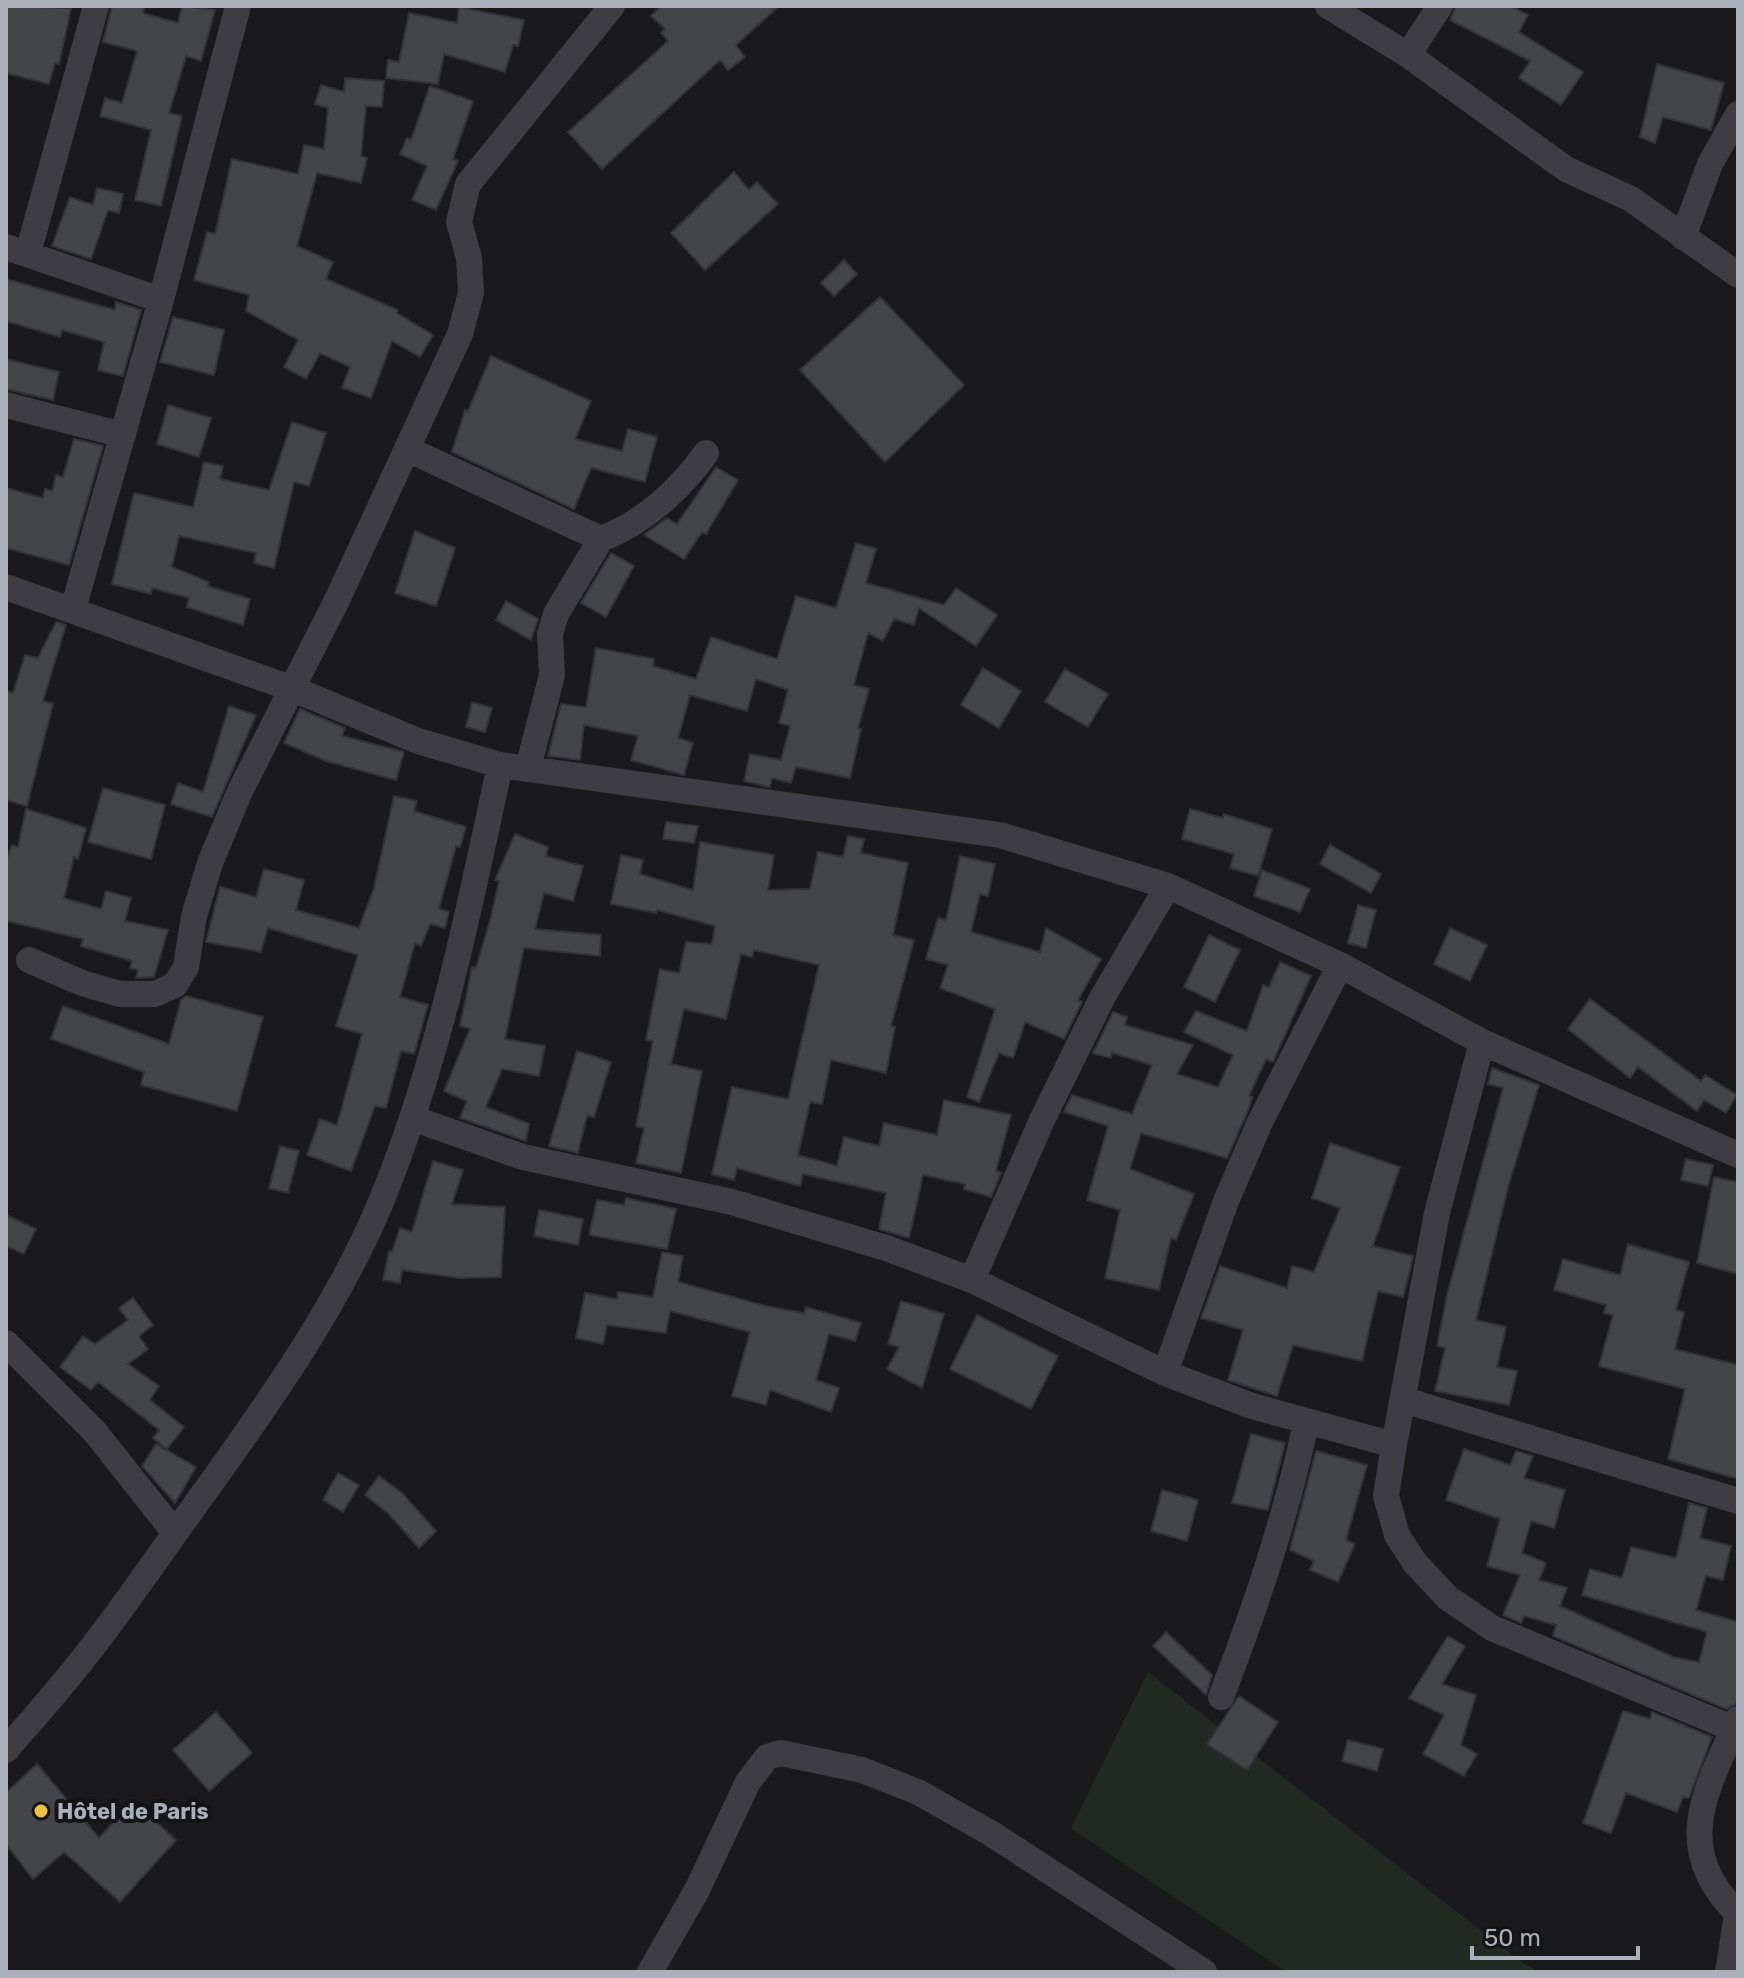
<svg xmlns="http://www.w3.org/2000/svg" width="1744" height="1978" font-family="Rubik,sans-serif">
<style>
.green{fill:#212a23}
.building{fill:#444549;stroke:#343438;stroke-width:2}
.lines{fill:none;stroke-linecap:round;stroke-linejoin:round}
.minor{stroke:#3d3d43;stroke-width:26}
.poi-dot{fill:#eec23f;stroke:#151517;stroke-width:3}
.labels{text-anchor:middle;dominant-baseline:central;stroke-width:8;stroke-linejoin:round;paint-order:stroke}
.poi-label{font-size:22px;font-weight:bold;fill:#acb0bb;stroke:#151517;text-anchor:start}
</style>
<rect width="100%" height="100%" fill="#1a1a1c"/>
<path class="green" d="M1148,1672L1519,1960L1539,1972H1287L1071,1828Z"/>
<path class="building" d="M6,6L71,8L59,64L55,63L49,84L6,73Z
M112,6H145L143,13L178,23L182,6L215,10L201,61L186,56L169,113L182,116L161,206L135,200L151,130L100,116L105,98L122,103L137,51L103,42Z
M661,6H779L736,45L745,57L728,70L720,60L602,169L568,132L668,41L661,33L665,29L651,16Z
M1456,6H1510L1528,15L1519,32L1583,72L1561,105L1519,78L1530,61L1450,20Z
M459,7L524,20L518,46L513,45L505,72L444,54L438,84L386,78L388,60L399,62L409,13L457,23Z
M1657,64L1724,83L1711,130L1663,117L1655,143L1640,137Z
M345,78L384,81L382,107L366,106L361,156L367,158L361,183L317,173L297,246L333,262L326,279L398,310L397,313L433,335L420,357L392,341L371,398L342,388L350,367L320,353L306,379L284,367L298,340L246,311L249,295L194,280L207,232L215,234L232,159L298,174L304,145L324,149L328,108L315,104L321,85L344,92Z
M430,86L473,101L453,159L458,161L436,210L412,200L427,166L400,154L407,138L411,140Z
M734,172L749,190L757,182L778,204L705,270L671,233Z
M97,188L123,194L119,213L108,210L91,259L52,246L70,197L93,205Z
M844,260L857,274L834,296L821,283Z
M6,279L115,310L116,302L141,310L123,376L98,370L104,342L62,330L60,337L6,321Z
M880,297L964,385L885,462L800,370Z
M173,317L224,330L214,375L160,362Z
M491,356L591,401L575,439L622,451L628,429L657,437L645,482L591,468L574,509L452,452L465,410L468,411Z
M6,359L59,372L53,400L6,389Z
M168,405L211,418L199,457L157,444Z
M292,422L326,433L309,486L294,482L274,568L254,563L256,553L179,536L172,567L209,582L208,586L250,599L243,625L187,607L189,598L152,588L151,594L112,584L134,493L193,507L204,462L223,466L220,479L269,490Z
M74,439L103,446L69,565L6,548V488L43,498L45,489L52,491L56,475L63,477Z
M716,467L738,480L706,534L702,532L684,559L644,535L667,518L677,524Z
M415,531L455,548L436,606L395,593Z
M856,543L876,549L866,583L944,605L956,588L997,615L976,646L919,608L914,625L894,619L883,641L868,633L854,685L869,689L858,728L861,729L850,778L796,767L791,783L772,778L770,787L744,781L750,754L781,760L790,726L779,723L788,690L756,679L747,711L690,695L678,738L693,743L684,775L631,760L638,736L584,725L580,760L548,756L561,704L586,707L596,648L654,659L653,666L696,679L711,637L777,659L796,596L836,608Z
M611,553L634,566L606,617L581,603Z
M506,601L538,619L531,640L496,620Z
M56,622L66,625L43,701L53,704L27,806L6,800V691L13,693L25,655L38,658Z
M983,668L1021,691L999,728L961,705Z
M1065,669L1108,694L1088,727L1045,702Z
M472,702L492,708L485,732L466,727Z
M229,706L256,715L212,817L171,804L178,783L203,792Z
M300,709L345,728L342,736L404,752L396,780L326,761L284,743Z
M103,788L165,805L151,859L88,842Z
M394,796L417,801L414,811L466,827L460,847L456,846L439,909L449,912L445,928L430,924L421,946L415,943L400,997L428,1005L414,1054L401,1051L386,1108L375,1106L351,1171L307,1155L320,1119L337,1125L362,1034L336,1026L358,955L268,928L261,952L206,942L220,887L256,897L264,869L304,880L296,910L359,928L374,888Z
M26,809L86,828L78,859L74,857L64,898L101,909L106,891L131,898L125,921L168,930L154,977L136,978L138,970L130,968L132,961L81,946L83,939L6,921V860L12,845L18,847Z
M1190,809L1223,818L1224,814L1272,829L1258,876L1230,868L1234,854L1182,839Z
M666,822L698,826L694,843L663,839Z
M515,834L548,847L546,856L583,866L573,901L544,893L535,929L601,935L600,956L524,948L505,1039L545,1046L539,1076L502,1069L486,1107L529,1124L526,1141L460,1118L467,1101L444,1091L470,1029L460,1026L472,967L476,968L491,917L499,881L495,880Z
M848,836L864,839L861,853L908,863L893,935L914,940L891,1026L895,1027L886,1073L831,1060L822,1104L810,1102L798,1155L837,1166L844,1137L879,1146L884,1123L937,1135L944,1100L1011,1115L996,1171L1001,1173L991,1197L964,1189L965,1184L923,1175L909,1238L879,1229L886,1193L803,1174L800,1186L737,1168L734,1180L712,1174L732,1087L788,1099L819,965L754,950L752,957L741,954L726,1019L684,1009L671,1064L702,1071L681,1173L636,1163L644,1128L636,1126L653,1041L646,1040L660,969L679,973L686,942L712,944L715,926L657,910L656,913L611,904L621,855L643,860L640,874L693,890L700,842L774,855L768,890L810,889L818,852L843,857Z
M1330,845L1381,874L1371,893L1320,864Z
M960,856L995,864L988,896L980,894L971,932L1040,952L1046,928L1101,959L1078,1000L1082,1002L1064,1039L1025,1022L1013,1058L999,1053L979,1102L967,1097L995,1009L940,988L948,965L926,959L938,918L946,920Z
M1262,870L1310,889L1300,912L1254,896Z
M1358,905L1376,910L1366,948L1348,943Z
M1450,928L1487,945L1470,981L1434,964Z
M1209,935L1240,950L1215,1002L1184,987Z
M1280,962L1311,976L1273,1062L1266,1059L1249,1096L1252,1097L1249,1108L1227,1158L1141,1133L1130,1169L1194,1194L1176,1240L1171,1238L1159,1290L1105,1278L1120,1210L1087,1200L1108,1126L1064,1112L1072,1095L1132,1114L1152,1065L1112,1053L1111,1058L1093,1053L1113,1012L1127,1017L1125,1025L1193,1045L1177,1074L1218,1087L1233,1055L1184,1032L1196,1011L1247,1031L1263,985L1269,987Z
M186,996L263,1017L237,1111L141,1085L144,1072L51,1039L63,1006L169,1044L181,1000Z
M1590,999L1701,1081L1705,1075L1737,1095L1726,1113L1704,1100L1697,1111L1638,1067L1630,1078L1568,1029Z
M577,1051L611,1062L594,1117L587,1115L578,1153L549,1146Z
M1492,1068L1539,1085L1508,1187L1476,1320L1506,1327L1497,1367L1517,1371L1509,1405L1435,1391L1445,1348L1437,1346L1447,1295L1503,1088L1488,1084Z
M1330,1143L1400,1167L1373,1246L1413,1256L1409,1274L1403,1297L1378,1291L1362,1361L1293,1345L1277,1396L1228,1380L1243,1330L1201,1318L1220,1266L1287,1288L1292,1266L1314,1272L1340,1208L1312,1198Z
M280,1146L299,1151L288,1193L269,1188Z
M1686,1159L1713,1165L1708,1186L1681,1180Z
M433,1161L463,1170L452,1204L505,1207L501,1277L460,1278L402,1270L400,1283L383,1280L389,1251L392,1252L400,1228L412,1232Z
M1714,1177L1738,1182V1274L1697,1263Z
M626,1198L676,1209L667,1249L589,1235L597,1200L624,1205Z
M539,1210L583,1219L578,1245L534,1236Z
M6,1215L36,1229L24,1254L6,1246Z
M1628,1244L1689,1262L1676,1310L1684,1312L1675,1349L1738,1365V1479L1668,1459L1685,1389L1599,1366L1613,1315L1604,1313L1606,1305L1554,1290L1563,1259L1620,1275Z
M662,1252L683,1256L678,1282L766,1306L804,1313L806,1307L861,1323L855,1341L829,1334L816,1380L839,1388L831,1412L770,1390L766,1405L732,1396L750,1332L670,1311L666,1333L607,1325L603,1344L576,1338L585,1293L617,1299L618,1292L653,1297Z
M133,1298L153,1325L139,1336L148,1349L128,1364L159,1386L150,1400L184,1427L167,1449L153,1438L159,1430L98,1382L91,1390L60,1367L83,1336L95,1344L128,1320L119,1308Z
M901,1301L944,1314L922,1388L887,1369L899,1347L888,1344Z
M977,1315L1058,1356L1031,1409L950,1369Z
M1251,1434L1285,1443L1268,1510L1232,1503Z
M156,1444L196,1467L175,1503L142,1466Z
M1464,1449L1510,1465L1516,1451L1533,1456L1524,1478L1565,1490L1554,1528L1531,1521L1522,1553L1546,1563L1539,1580L1567,1588L1560,1606L1673,1657L1699,1662L1707,1632L1582,1595L1590,1569L1622,1578L1631,1547L1676,1558L1689,1503L1707,1508L1700,1538L1731,1546L1723,1580L1706,1576L1696,1610L1738,1622V1703L1726,1709L1553,1636L1556,1625L1524,1616L1521,1623L1503,1615L1520,1575L1487,1566L1500,1519L1446,1500Z
M1316,1451L1367,1465L1346,1540L1355,1544L1338,1582L1310,1570L1314,1561L1290,1550Z
M338,1473L359,1485L343,1512L323,1500Z
M379,1476L402,1493L436,1531L419,1548L388,1513L365,1495Z
M1162,1490L1198,1500L1187,1541L1151,1531Z
M1166,1632L1212,1675L1206,1695L1153,1646Z
M1448,1636L1465,1646L1442,1684L1476,1695L1461,1745L1477,1754L1464,1776L1423,1754L1444,1715L1409,1698Z
M1239,1696L1278,1722L1247,1770L1207,1744Z
M1623,1711L1650,1719L1652,1712L1712,1737L1689,1798L1683,1797L1677,1812L1626,1793L1611,1833L1583,1823Z
M216,1712L252,1753L209,1791L173,1750Z
M1348,1740L1383,1749L1377,1771L1342,1761Z
M37,1764L99,1838L133,1801L176,1840L120,1902L64,1852L33,1879L6,1844V1793Z"/>
<g class="lines">
<path class="minor" d="M1328,6L1408,55L1566,169L1631,199L1738,275
M1408,55L1440,6
M1683,237L1710,164L1738,114
M6,247L161,300
M28,253L96,6
M6,405L123,435
M407,449L601,539C643,523 680,490 706,453
M6,587L293,689L418,741L500,765L1000,835L1168,886L1340,965L1482,1042L1738,1155
M73,609L161,300L238,6
M528,768L552,675L550,634L556,614L601,539
M29,960L82,983L120,994H155L175,985L186,967L194,916L210,863L240,791L338,598L460,334L471,293L469,258L459,222L468,184L612,6
M1482,1042L1437,1213L1394,1445L1386,1496L1397,1535L1415,1563L1448,1598L1492,1628L1734,1729
M412,1118L523,1157L732,1202L886,1248L972,1280L1165,1373L1252,1406L1394,1445
M972,1280L1042,1120L1102,998L1168,886
M6,1343L95,1432L175,1533
M1165,1373L1226,1201L1260,1122L1340,965
M1404,1400L1738,1501
M1221,1697C1256,1607 1286,1518 1306,1423
M1738,1719C1705,1792 1671,1848 1738,1914
M6,1750C24,1729 43,1708 61,1686C114,1623 160,1553 209,1486C274,1395 340,1302 383,1197C439,1059 469,910 500,765
M650,1972L697,1890L748,1782L767,1757L781,1753L862,1770L918,1792L992,1834L1204,1972
M1728,1972L1737,1914"/>
</g>
<circle class="poi-dot" cx="41" cy="1811" r="8"/>
<g class="labels">
<g class="poi-label">
<text x="57" y="1811">Hôtel de Paris</text>
</g>
</g>
<rect width="1744" height="1978" fill="none" stroke="#acb0bb" stroke-width="16"/>
<path d="M1472 1946v12h166v-12" fill="none" stroke="#acb0bb" stroke-width="4"/>
<text x="1484" y="1946" font-size="24" fill="#acb0bb" stroke="#151517" stroke-width="6" paint-order="stroke">50 m</text>
</svg>
